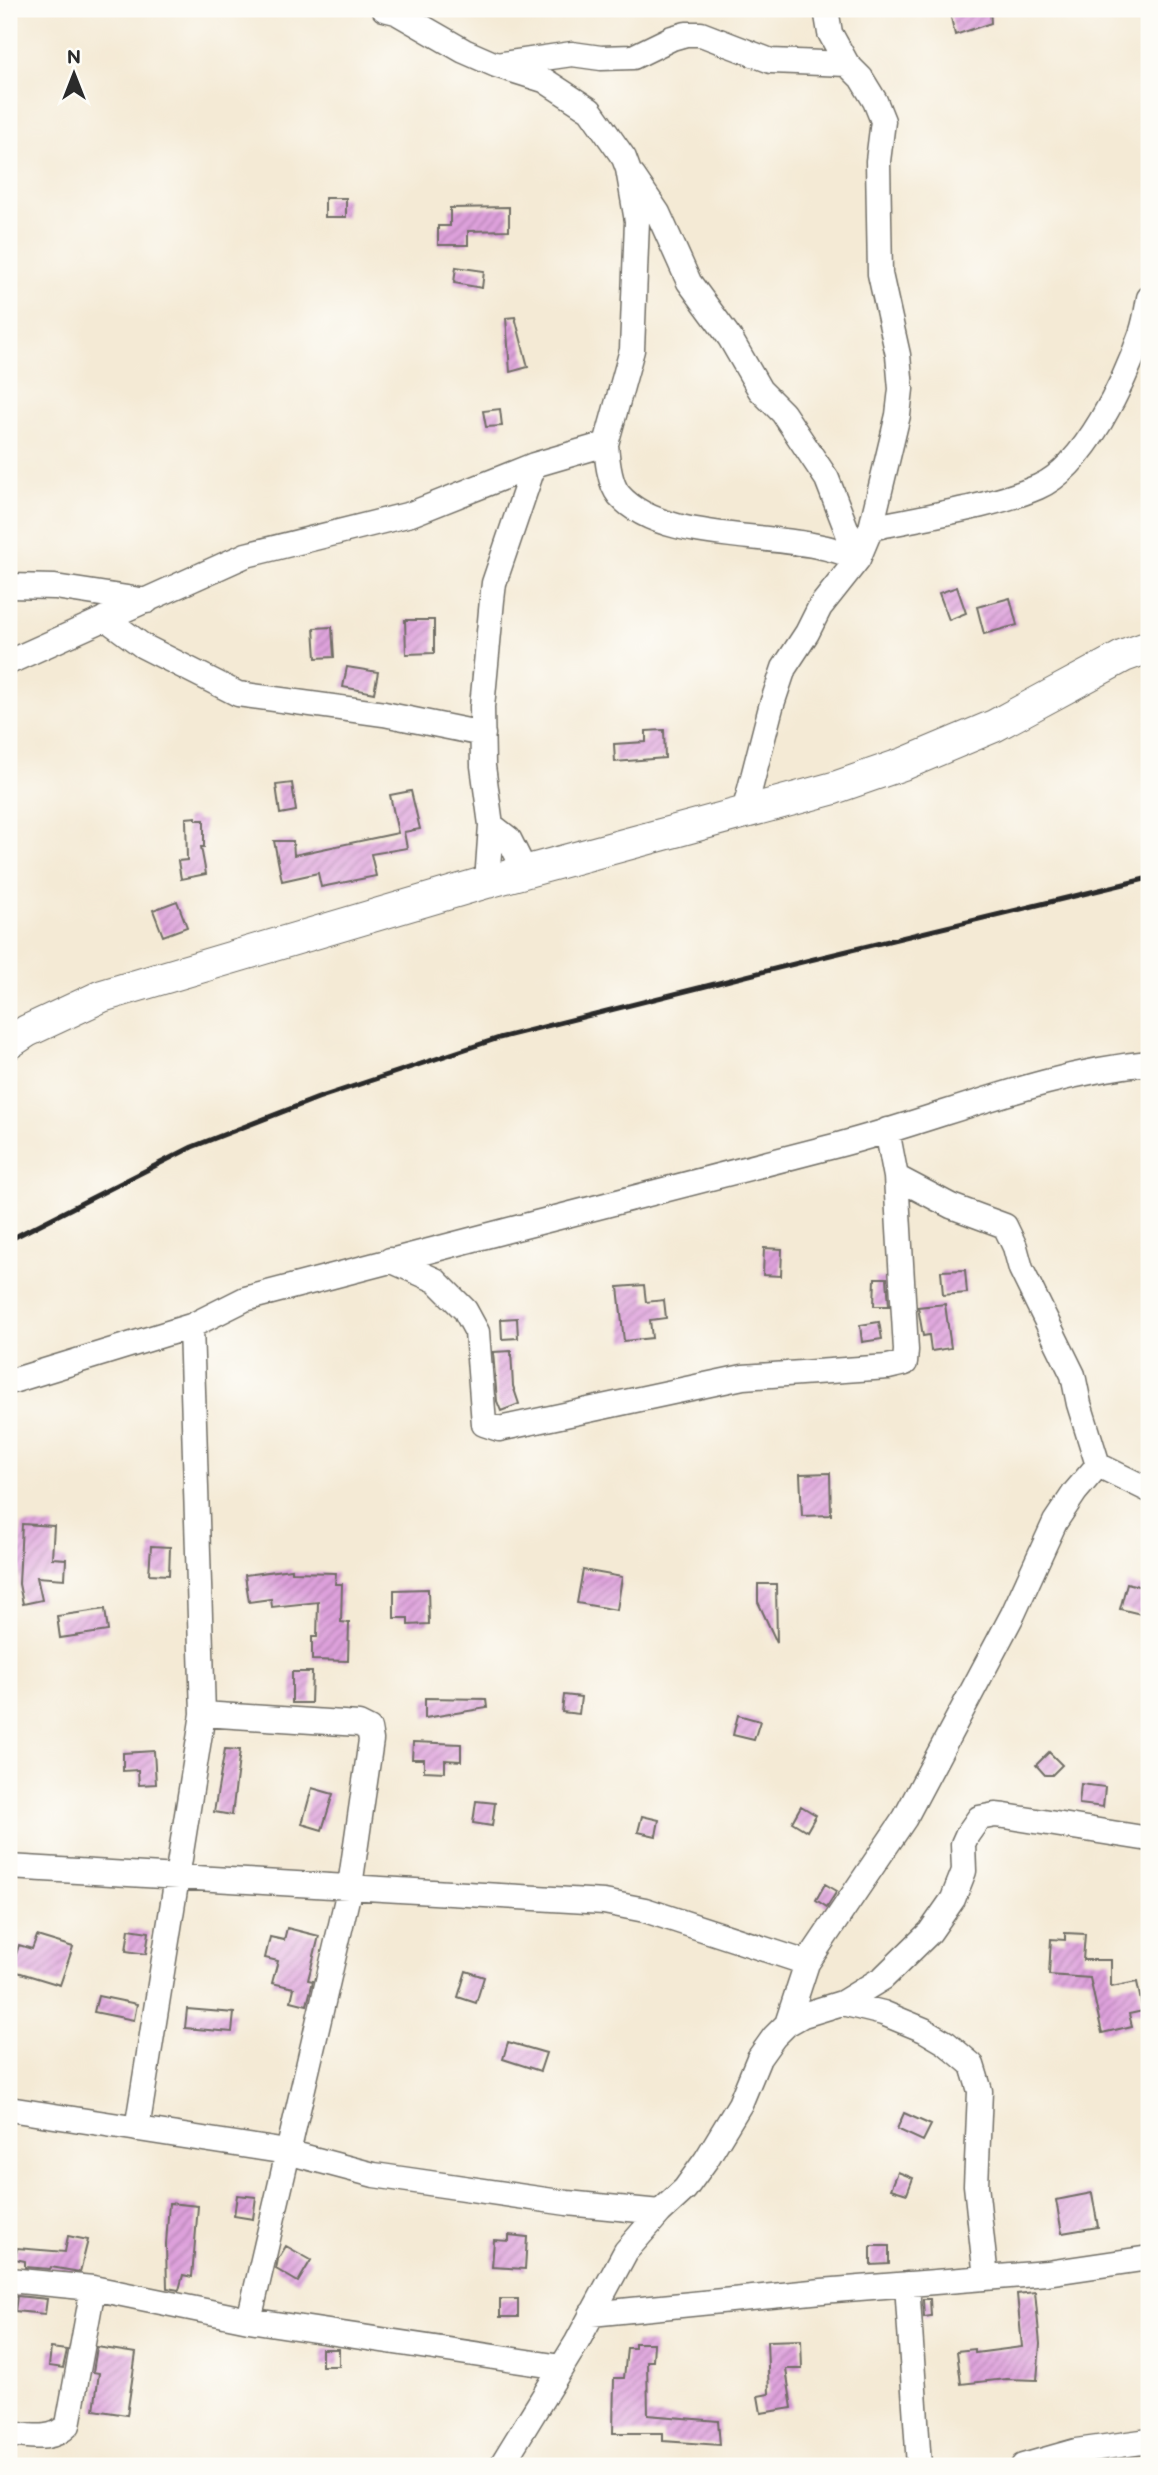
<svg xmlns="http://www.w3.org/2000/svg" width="1158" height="2475" font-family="'Balsamiq Sans',sans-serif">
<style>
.building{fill:url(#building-hatch)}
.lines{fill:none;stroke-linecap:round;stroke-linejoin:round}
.minor-casing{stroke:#716e66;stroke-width:27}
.tertiary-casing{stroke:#716e66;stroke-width:34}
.minor{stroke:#fff;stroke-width:24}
.tertiary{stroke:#fff;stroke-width:32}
.rail{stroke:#2b2b2b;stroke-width:5}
</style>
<defs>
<pattern id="building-hatch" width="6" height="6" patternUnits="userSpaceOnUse" patternTransform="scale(1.75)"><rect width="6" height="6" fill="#dea1dc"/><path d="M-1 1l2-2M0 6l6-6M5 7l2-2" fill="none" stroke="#b483b3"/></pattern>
</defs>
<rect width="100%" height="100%" fill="#fdfcf7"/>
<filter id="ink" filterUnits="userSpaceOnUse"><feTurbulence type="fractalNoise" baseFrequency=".0143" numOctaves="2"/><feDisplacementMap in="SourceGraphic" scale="14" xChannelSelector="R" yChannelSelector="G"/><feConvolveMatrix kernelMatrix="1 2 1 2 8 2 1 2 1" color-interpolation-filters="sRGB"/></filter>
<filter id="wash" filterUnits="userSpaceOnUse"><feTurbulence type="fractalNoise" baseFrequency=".00686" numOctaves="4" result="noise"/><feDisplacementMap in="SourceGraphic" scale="28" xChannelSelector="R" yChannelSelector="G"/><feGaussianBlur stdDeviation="1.57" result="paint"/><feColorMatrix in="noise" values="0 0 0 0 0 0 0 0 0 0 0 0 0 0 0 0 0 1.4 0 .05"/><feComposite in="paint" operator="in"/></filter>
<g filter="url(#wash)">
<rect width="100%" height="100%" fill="#f4ead5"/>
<g id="blocks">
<path class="building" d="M949,9H990L991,23L955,35Z
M325,198H346V217H325Z
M509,207V230L468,231V245H438V226H450V208Z
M456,267L484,271L482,288L454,283Z
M515,317L528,367L510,372L506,318Z
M500,409L502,426L486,427L483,411Z
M957,587L966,613L949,620L939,593Z
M1010,598L1017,625L984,634L977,607Z
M405,620H434V653L406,654Z
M332,627L334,657L316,658L314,628Z
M347,667L378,672L374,693L343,687Z
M664,730L665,758L615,762L614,744L646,742V731Z
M292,783L296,811L280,814L276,785Z
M411,791L420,829L404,832L407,848L371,854L376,876L321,887L318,873L282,881L274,841H293L294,855L398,833L390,795Z
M196,817V820H204V847H201L206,874L181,879L178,861L187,860L186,818Z
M177,901L187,927L163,936L153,910Z
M764,1248L782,1249L781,1276L763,1275Z
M965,1270L967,1293L943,1295L941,1271Z
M875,1278H887L889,1306H874Z
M644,1285L646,1302L664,1300L666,1318L650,1320L652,1338L624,1341L618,1287Z
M945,1304L951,1348L931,1351L929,1335L923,1336L918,1307Z
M517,1318L518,1338L502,1339L501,1319Z
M879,1322L882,1339L862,1342L860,1325Z
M511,1351L513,1386L519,1404L501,1411L497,1401L493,1352Z
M830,1473L831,1515L802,1516L800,1474Z
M22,1524L54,1526L52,1558L66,1559L65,1579L37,1577L42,1600L23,1604L19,1584Z
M151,1546L170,1547L169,1575L149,1574Z
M292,1569V1572L336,1573L335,1584H342L341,1622L349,1623L348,1661L312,1660V1637H317L318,1602L272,1607L271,1599L249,1602L245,1575Z
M583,1570L622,1577L617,1610L577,1603Z
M1127,1583L1149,1589V1616L1120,1609Z
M758,1584H776L777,1643L758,1602Z
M428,1589L429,1624L408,1625V1618H394V1590Z
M105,1609L108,1631L60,1638L57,1616Z
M292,1672H312L311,1703H292Z
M564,1695L581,1697L579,1714L562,1712Z
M425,1698L486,1699L487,1708L425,1718Z
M738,1715L760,1721L754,1740L733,1735Z
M413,1742L461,1744V1761L445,1760V1772L424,1771V1759H412Z
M225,1749L240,1750L232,1815L214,1812Z
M154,1751L156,1784L139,1785L138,1770L123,1771V1753Z
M1049,1752L1062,1765L1052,1775H1045L1036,1765Z
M1081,1784L1105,1787L1103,1807L1079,1804Z
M312,1788L333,1794L322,1830L302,1824Z
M476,1801L495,1803L492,1826L473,1823Z
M801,1806L816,1815L807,1831L792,1822Z
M642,1816L659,1820L656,1836L638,1832Z
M825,1884L837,1891L827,1907L816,1900Z
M287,1928L319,1936L308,1980L313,1981L307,2005L291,2001L294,1988L272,1983L278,1961L265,1958L270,1937L284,1940Z
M129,1929L149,1932L146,1954L126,1951Z
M1065,1933L1085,1934L1083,1960H1111V1987L1137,1982L1143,2011L1129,2014L1132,2026L1102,2033L1090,1978L1049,1975L1051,1939L1065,1940Z
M37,1936L73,1947L60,1985L11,1970L19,1945L32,1949Z
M466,1971L484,1977L476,2003L458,1997Z
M98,1996L137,2004L134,2020L94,2012Z
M187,2009L234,2013L232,2032L185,2028Z
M508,2042L546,2053L540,2071L503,2059Z
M904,2113L931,2125L923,2141L897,2129Z
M898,2172L913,2178L907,2194L891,2189Z
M1092,2193L1098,2227L1062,2233L1056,2200Z
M237,2195L256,2197L253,2219L234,2216Z
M169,2203L198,2206L192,2277L183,2275L179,2290L167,2288L166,2244Z
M509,2235L527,2237L525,2269L492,2267L494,2240L509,2241Z
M68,2236L88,2240L80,2272L51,2267L50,2269L25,2267V2261L15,2259L17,2248L65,2252Z
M286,2246L311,2260L298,2282L276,2269L278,2259Z
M871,2246H889V2264L871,2265Z
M1035,2292L1040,2344L1037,2380L1006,2379L961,2384L957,2351L975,2349V2353L1022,2347L1017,2294Z
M17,2296L47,2299L45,2314L15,2311Z
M500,2299H518V2317H500Z
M923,2299H930L931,2316L924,2317Z
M801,2340L802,2369H786L792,2408L761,2413L758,2396L769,2394L767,2341Z
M635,2343H654L653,2361H647L648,2415L718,2421L720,2445L663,2441V2433H613L614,2378H624L627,2348H635Z
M97,2347L136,2353L127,2415L94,2410L99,2373L93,2372Z
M51,2348L67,2350L63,2368L49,2366Z
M322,2349H339V2366H322Z"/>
</g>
</g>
<g filter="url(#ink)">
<use href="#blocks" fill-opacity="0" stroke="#716e66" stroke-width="2"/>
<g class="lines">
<g class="minor-casing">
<path id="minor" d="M384,9L396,12L464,51L496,65L572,54L601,58L633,57L672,38L686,34H701L771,61L847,64
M496,65L544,80L590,110L624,158L628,169L637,221L632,350L606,444C607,458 609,483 619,495C666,549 795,527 858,559
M633,176L658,213L689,282L730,338L760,390L783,413L827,479L858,559
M871,528C924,516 989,508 1038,487C1085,467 1125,381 1141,334C1145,323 1147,310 1149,298
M9,586L55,587L147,601
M105,618L143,646L238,694L384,714L483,734
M9,662L246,555L411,514L534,465L606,444
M744,812L771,707L784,668L807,633L820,607L858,559L871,528L898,415L901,389L898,355L880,274L878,161L883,121L875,101L861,78L847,64L830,33L826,9
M491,825L509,839L525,871
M487,882L491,825L483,766L482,707L492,600L494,583L534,465
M896,1177L951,1206L1005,1226L1015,1247L1021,1269L1073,1375L1079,1404L1098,1465L1149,1490
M390,1260L435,1280L465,1310L477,1332L484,1424L499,1429L743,1377L888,1367L905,1363L906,1350L896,1177L887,1130
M9,1382L191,1326L245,1299C442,1246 641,1197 838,1145C942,1118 1042,1073 1149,1063
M203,1714L359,1724L369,1729L371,1740L350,1886L249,2320
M9,1867L604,1902L645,1910L807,1963
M842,2003L883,2013L924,2030L946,2043L972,2065L980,2091L976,2185L986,2278
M787,2024L807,1963L905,1818L1013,1614L1055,1522L1075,1492L1098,1465
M9,2109L287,2152L374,2175L567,2203L660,2212
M137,2129L203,1714L191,1326
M9,2280L93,2288L249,2320L561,2367
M907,2284L919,2466
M591,2314L822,2291L1047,2273L1149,2258
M9,2434C31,2436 51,2442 68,2425L93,2288
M501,2466L577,2342L626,2251L660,2212L685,2189L706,2160L740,2104L759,2058L774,2037L787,2024L803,2015L842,2003L883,1978L930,1932L953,1899L964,1871L963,1844L967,1835L979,1818L995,1815L1005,1816L1149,1839
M1023,2466L1076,2451L1149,2441"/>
</g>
<g class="tertiary-casing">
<path id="tertiary" d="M9,1043L27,1031L102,996L487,882L834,788L906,763L994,726L1124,656L1149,647"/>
</g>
<use href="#minor" class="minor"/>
<use href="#tertiary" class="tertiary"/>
<path class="rail" d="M9,1240L192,1147L318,1098L499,1038L810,960L1149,878"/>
</g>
</g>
<rect width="1158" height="2475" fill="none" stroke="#fdfcf7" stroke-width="35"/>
<g transform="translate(74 74)" stroke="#fdfcf7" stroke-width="5" paint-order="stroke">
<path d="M0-5L12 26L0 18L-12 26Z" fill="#2b2b2b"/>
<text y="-10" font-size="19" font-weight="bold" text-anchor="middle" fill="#2b2b2b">N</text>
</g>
</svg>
